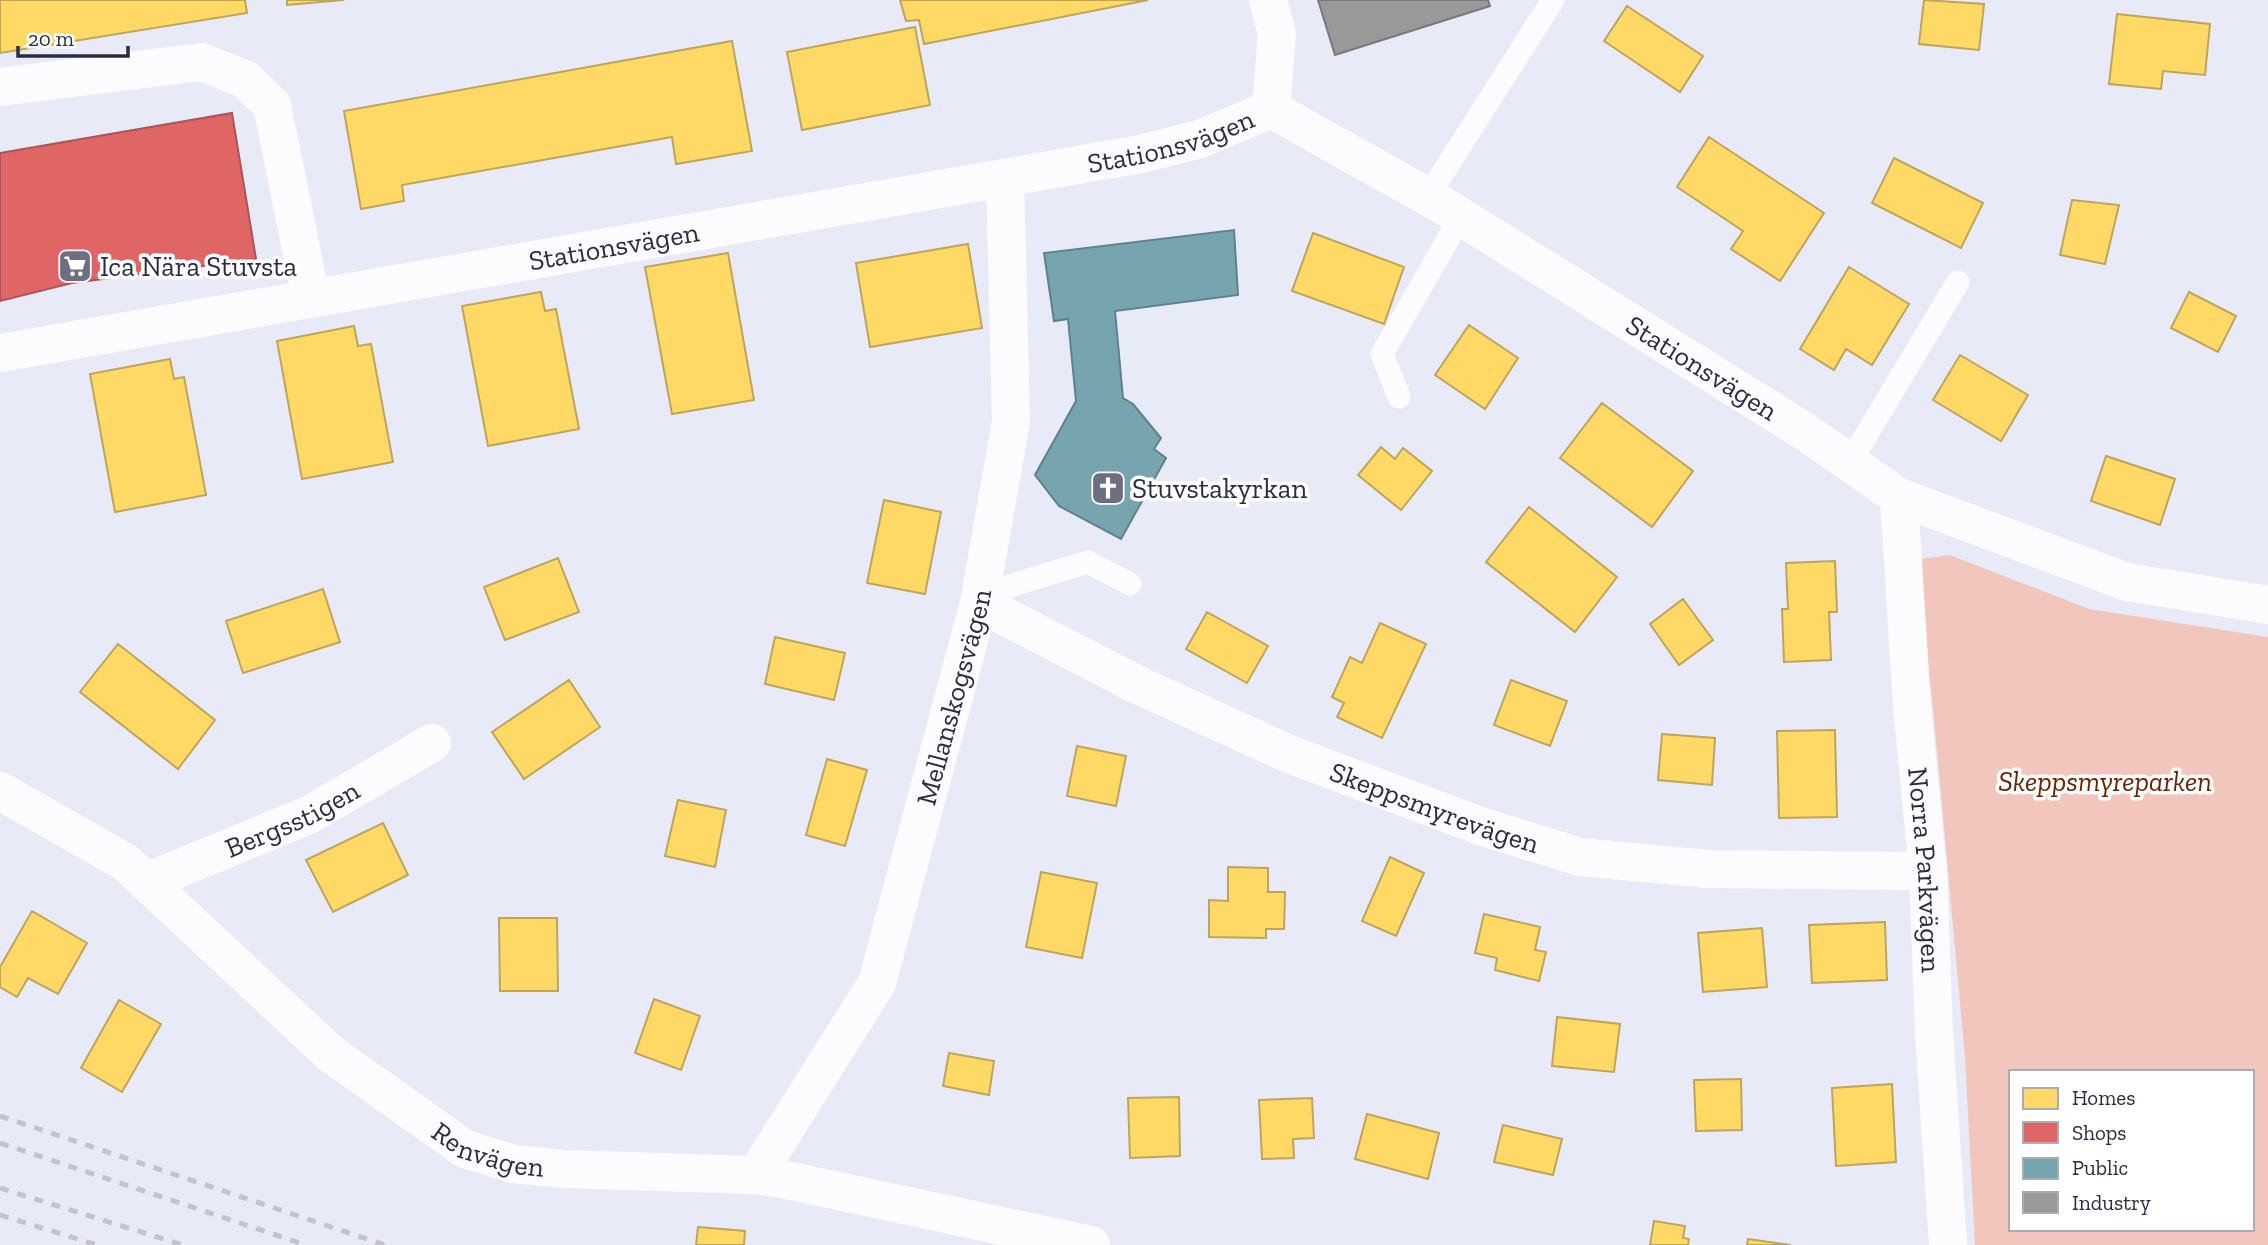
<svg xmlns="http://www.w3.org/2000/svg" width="2268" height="1245" font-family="'Zilla Slab',serif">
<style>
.green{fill:#f2c6bc;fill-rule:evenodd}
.homes{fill:#ffd966;stroke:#bfa55b;stroke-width:2}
.shops{fill:#e06666;stroke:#a9555b;stroke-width:2}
.public{fill:#76a5af;stroke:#5f818e;stroke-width:2}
.industry{fill:#999;stroke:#78787f;stroke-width:2}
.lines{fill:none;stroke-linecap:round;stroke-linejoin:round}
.service{stroke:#fcfcfe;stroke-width:23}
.minor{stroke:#fcfcfe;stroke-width:38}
.tertiary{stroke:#fcfcfe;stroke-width:38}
.rail{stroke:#c4c4c8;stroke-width:5;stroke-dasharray:9 9;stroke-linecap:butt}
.labels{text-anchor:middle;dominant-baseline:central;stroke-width:7;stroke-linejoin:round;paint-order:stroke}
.street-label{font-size:28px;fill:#2a2c42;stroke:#fff}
.poi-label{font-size:28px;fill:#2a2c42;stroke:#fff;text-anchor:start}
.park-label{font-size:28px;font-style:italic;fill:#6d2100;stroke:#fff}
</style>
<rect width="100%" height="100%" fill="#e9eaf7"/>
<path class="green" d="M1950,555L2089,609L2268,637V1245H1975L1965,1057L1933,708L1920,596L1922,559ZM2011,1072H2252V1229H2011Z"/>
<path class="homes" d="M0,0H245L247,13L0,53Z
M287,0H344L287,5Z
M900,0H1148L924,44L919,20L906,21Z
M1924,0L1984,4L1979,50L1919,44Z
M1627,6L1703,56L1680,92L1604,41Z
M2117,14L2210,24L2205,75L2163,71L2161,89L2109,84Z
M915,27L930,105L802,130L787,52Z
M732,41L752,151L676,164L672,137L402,185L404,201L361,209L344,111Z
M1709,137L1824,213L1780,281L1731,249L1743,231L1677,187Z
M1894,158L1983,203L1961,248L1872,203Z
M2072,200L2119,205L2105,264L2060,255Z
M1313,233L1404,267L1384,324L1292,291Z
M968,244L982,328L870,347L856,263Z
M728,253L754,400L672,414L645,267Z
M1849,267L1909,304L1872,365L1846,349L1834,370L1800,349Z
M541,292L545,311L556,309L579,429L488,446L462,306Z
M2189,292L2236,316L2218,352L2171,328Z
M1469,325L1518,358L1485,409L1435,375Z
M354,326L358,346L371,344L393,462L302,479L277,341Z
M1960,355L2028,395L2001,441L1933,400Z
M170,359L174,379L184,377L206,495L115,512L90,374Z
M1602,403L1693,471L1652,527L1560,458Z
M1381,447L1395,459L1403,448L1432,471L1401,510L1358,475Z
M2106,456L2175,479L2160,525L2091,501Z
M884,500L941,512L925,594L867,583Z
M1529,507L1617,577L1575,632L1486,562Z
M558,558L579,612L505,640L484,587Z
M1835,561L1837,612H1829L1831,660L1784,662L1782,609H1788L1786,563Z
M323,589L340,642L243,673L226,621Z
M1683,599L1713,640L1679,665L1650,624Z
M1207,612L1268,646L1247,683L1186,649Z
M1380,623L1426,644L1382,738L1337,717L1344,703L1332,697L1350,657L1362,663Z
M775,637L845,653L834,700L765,684Z
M118,644L215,720L178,769L80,692Z
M569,680L600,727L524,779L492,732Z
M1511,680L1567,701L1550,746L1494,725Z
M1835,730L1837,817L1779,818L1777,731Z
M1662,734L1715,738L1712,785L1658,780Z
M1077,746L1126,756L1116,806L1067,796Z
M827,759L867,770L845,846L806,835Z
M678,800L726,810L715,867L665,856Z
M383,823L408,875L333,912L306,860Z
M1390,857L1424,873L1396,936L1362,921Z
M1228,867L1268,868V892H1285L1284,929H1266V938L1209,937V900L1228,901Z
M1041,872L1097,883L1082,958L1026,947Z
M32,911L87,943L58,994L28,978L17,997L0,987V967Z
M1484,914L1540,927L1535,950L1546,952L1539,981L1495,970L1497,958L1475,953Z
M499,918H557L558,991H500Z
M1885,922L1887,980L1812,983L1809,925Z
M1762,928L1767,987L1703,992L1698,933Z
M654,999L700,1016L681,1070L635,1053Z
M119,1000L161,1024L122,1092L81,1068Z
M1557,1017L1620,1024L1614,1072L1552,1066Z
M949,1053L994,1061L989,1095L943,1086Z
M1741,1079L1742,1130L1696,1131L1694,1080Z
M1892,1084L1896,1162L1836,1166L1832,1088Z
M1179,1097L1180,1156L1130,1158L1128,1098Z
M1312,1098L1314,1138L1293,1139L1294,1158L1262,1159L1259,1100Z
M1367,1114L1439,1133L1428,1179L1355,1159Z
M1503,1125L1562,1139L1553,1175L1494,1162Z
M1654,1221L1685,1226L1683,1238L1689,1239L1688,1245H1650Z
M698,1227L745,1231L744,1245H696Z
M1748,1239L1791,1245H1747Z"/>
<path class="shops" d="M232,113L256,259L72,283L0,301V153Z"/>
<path class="public" d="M1234,230L1238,295L1115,311L1123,398L1133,404L1161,438L1154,449L1166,458L1121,539L1059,506L1035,475L1076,401L1068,319L1054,321L1044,253Z"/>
<path class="industry" d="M1318,0H1488L1490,6L1335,55Z"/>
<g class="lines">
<path class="service" d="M1428,196L1553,0
M1399,397L1382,354L1461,217
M1850,462L1958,282
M980,595L1088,562L1130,584"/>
<g class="minor">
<path d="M1268,0L1277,34L1271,109"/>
<path d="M0,87L201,62L245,79L272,105L311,298"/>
<path id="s1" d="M1899,497L1912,706L1928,871L1934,1033L1948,1245"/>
<path id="s2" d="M979,603L1138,685L1289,754L1483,827L1580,857L1708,869L1928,871"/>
<path id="s3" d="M0,791L125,862L331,1054L465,1149L514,1164L563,1169L756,1175L782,1179L1091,1245"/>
<path id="s4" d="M146,882L309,815L432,743"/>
<path id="s5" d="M756,1175L877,983L979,603L1011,421L1005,178"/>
</g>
<path class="tertiary" id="s6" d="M0,353L1141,154L1200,139L1271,109L1439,203L1804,431L1899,497L2127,582L2268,605"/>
<path class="rail" d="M0,1116L385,1245
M0,1143L306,1245
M0,1188L183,1245
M0,1215L97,1245"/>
</g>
<defs>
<g id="supermarket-square" transform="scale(1.75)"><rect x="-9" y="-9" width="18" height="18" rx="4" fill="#6d6e81" stroke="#fff"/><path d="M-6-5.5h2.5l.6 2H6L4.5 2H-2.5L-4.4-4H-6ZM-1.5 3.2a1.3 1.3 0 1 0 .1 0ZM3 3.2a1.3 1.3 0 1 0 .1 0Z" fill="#fff"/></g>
<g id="church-square" transform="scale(1.75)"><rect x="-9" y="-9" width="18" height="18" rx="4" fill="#6d6e81" stroke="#fff"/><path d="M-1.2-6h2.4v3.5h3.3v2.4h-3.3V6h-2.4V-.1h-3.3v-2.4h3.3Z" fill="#fff"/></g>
</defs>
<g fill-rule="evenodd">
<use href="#supermarket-square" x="75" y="266"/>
<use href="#church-square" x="1108" y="488"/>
</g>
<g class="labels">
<g class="street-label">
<text stroke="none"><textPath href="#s6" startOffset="1190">Stationsvägen</textPath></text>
<text stroke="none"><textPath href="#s6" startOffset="623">Stationsvägen</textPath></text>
<text stroke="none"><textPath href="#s6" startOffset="1799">Stationsvägen</textPath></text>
<text stroke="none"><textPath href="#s5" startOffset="523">Mellanskogsvägen</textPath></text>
<text stroke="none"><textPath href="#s2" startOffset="500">Skeppsmyrevägen</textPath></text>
<text stroke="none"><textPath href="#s4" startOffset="159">Bergsstigen</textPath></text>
<text stroke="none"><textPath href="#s1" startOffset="374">Norra Parkvägen</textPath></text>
<text stroke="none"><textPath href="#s3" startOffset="612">Renvägen</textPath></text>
</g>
<g class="poi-label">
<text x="100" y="266">Ica Nära Stuvsta</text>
<text x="1132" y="488">Stuvstakyrkan</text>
</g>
<g class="park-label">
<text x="2105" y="781">Skeppsmyreparken</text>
</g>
</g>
<rect x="2009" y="1070" width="245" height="161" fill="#ffffff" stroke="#aaabb3" stroke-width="2"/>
<rect x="2023" y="1088" width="35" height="21" fill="#ffd966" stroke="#aaabb3" stroke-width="2"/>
<text x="2072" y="1105" font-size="21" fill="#2a2c42">Homes</text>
<rect x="2023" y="1122" width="35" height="21" fill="#e06666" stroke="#aaabb3" stroke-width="2"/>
<text x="2072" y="1140" font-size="21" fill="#2a2c42">Shops</text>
<rect x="2023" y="1158" width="35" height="21" fill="#76a5af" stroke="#aaabb3" stroke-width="2"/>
<text x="2072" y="1175" font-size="21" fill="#2a2c42">Public</text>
<rect x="2023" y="1192" width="35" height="21" fill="#999999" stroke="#aaabb3" stroke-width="2"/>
<text x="2072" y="1210" font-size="21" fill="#2a2c42">Industry</text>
<path d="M18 46v10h110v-10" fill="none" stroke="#2a2c42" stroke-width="3.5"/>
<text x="28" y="46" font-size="21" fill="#2a2c42" stroke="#ffffff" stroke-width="5" paint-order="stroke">20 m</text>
</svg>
